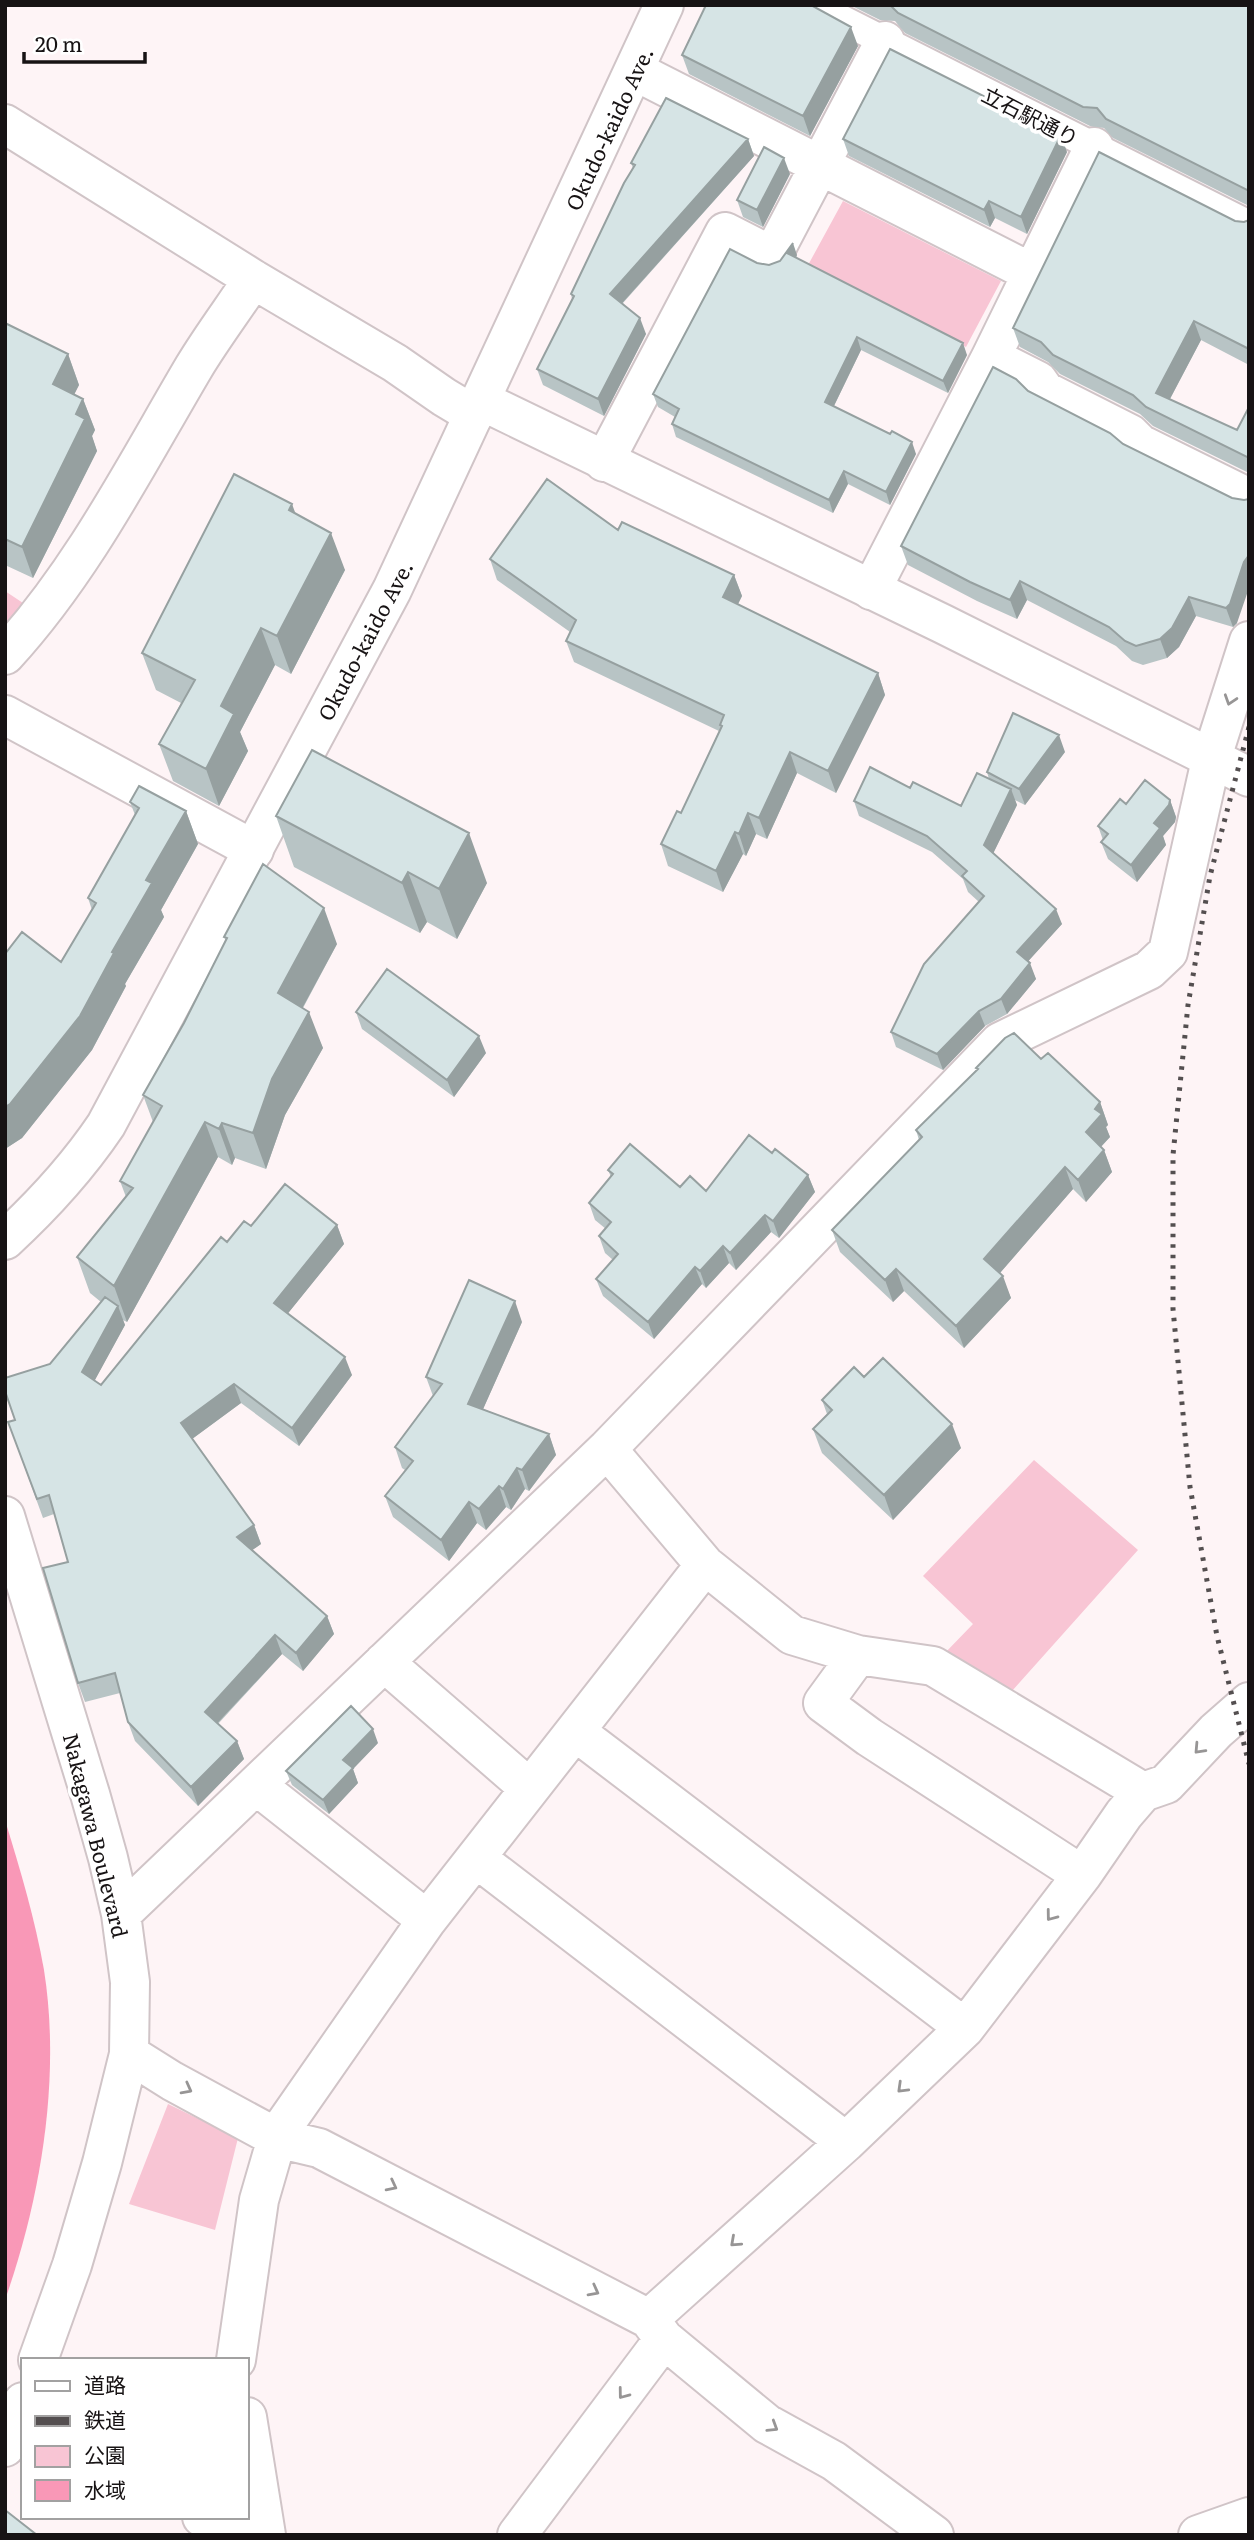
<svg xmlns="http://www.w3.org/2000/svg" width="1254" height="2540" font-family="Literata,'Noto Sans JP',serif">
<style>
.green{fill:#f8c5d4}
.water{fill:#f998b7}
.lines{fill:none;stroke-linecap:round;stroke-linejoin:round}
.pedestrian-casing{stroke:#d0c4c7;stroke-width:32}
.minor-casing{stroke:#d0c4c7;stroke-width:42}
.tertiary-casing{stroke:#d0c4c7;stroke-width:42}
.primary-casing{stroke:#d0c4c7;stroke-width:42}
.pedestrian{stroke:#fff;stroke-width:28}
.minor{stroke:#fff;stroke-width:38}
.tertiary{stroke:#fff;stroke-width:38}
.primary{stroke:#fff;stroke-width:38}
.rail{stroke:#544f50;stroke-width:5;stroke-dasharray:3.5 7;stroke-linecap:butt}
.wall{fill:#b8c4c5}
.shaded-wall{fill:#96a0a0}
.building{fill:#d6e4e5;stroke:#96a0a0;stroke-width:2}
.oneway{stroke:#979595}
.labels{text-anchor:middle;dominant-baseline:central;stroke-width:7;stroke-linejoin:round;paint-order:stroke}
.street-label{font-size:21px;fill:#171314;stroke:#fff}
</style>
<rect width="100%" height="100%" fill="#fef4f6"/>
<path class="green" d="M843,201L1001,281L966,347L807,267Z
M5,591L26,605L5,630Z
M1034,1460L1138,1550L1004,1700L943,1655L973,1624L923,1576Z
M168,2104L238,2138L215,2230L129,2204Z"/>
<path class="water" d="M5,1820C20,1869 35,1919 44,1970C61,2078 41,2197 5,2300Z"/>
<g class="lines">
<g class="pedestrian-casing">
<path id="pedestrian" d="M813,5L1249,225"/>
</g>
<g class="minor-casing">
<path id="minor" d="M635,71L1032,273
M5,124L253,279L395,363L444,397L474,415
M991,357L1038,381L1045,391L1130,434L1140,444L1249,498
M604,462L725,232L772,256L885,41
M871,590L991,357L1094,147
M5,655C83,570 136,465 194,367C212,337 234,308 253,279
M5,715L254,850
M607,1449L705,1565L792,1635L858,1655L933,1666L1143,1792
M5,1516L90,1794L108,1858L121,1914L130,1982L129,2054L102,2163L72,2265L38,2360
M858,1655L823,1703L869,1737L1082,1875
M384,1662L529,1788
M576,1732L965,2028
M256,1785L427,1920
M476,1858L846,2142
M121,1914L607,1449L1000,1042L1149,970L1168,952L1211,760L1249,641
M129,2054L172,2081L277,2138L319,2148L649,2319L664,2339L767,2424L834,2461L934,2535
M649,2319L846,2142L965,2028L1082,1875L1124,1814L1143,1792L1166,1784L1216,1731L1249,1702
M236,2360L259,2200L277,2138L287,2121L427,1920L705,1565
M247,2417L266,2535
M5,2447L23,2402
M517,2535L664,2339
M1198,2535L1249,2517"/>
</g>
<g class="tertiary-casing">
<path id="tertiary" d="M482,401L943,624L1249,777
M202,2517L238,2535"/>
</g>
<g class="primary-casing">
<path id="primary" d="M5,1240C43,1205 77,1168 106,1125L392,590L664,5"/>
</g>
<use href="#pedestrian" class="pedestrian"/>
<use href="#minor" class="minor"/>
<use href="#tertiary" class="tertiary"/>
<use href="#primary" class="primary"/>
<path class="rail" d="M1249,727L1210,876L1188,1005L1173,1155V1309L1190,1487L1217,1636L1249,1764"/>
</g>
<path class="wall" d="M850,5H1249V206L1113,138L1104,128L1090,126L905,33L895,21L880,20Z
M858,46L810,136L689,74L682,55Z
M748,139L754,156L623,303L646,334L604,416L543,385L537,369L572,299L571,294L633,168L631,163Z
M843,139L1067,152L1027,234L995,218L990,227L849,156Z
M790,174L763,227L743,217L737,200Z
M1249,220V365L1201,340L1170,399L1237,430L1249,407V473L1153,426L1140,414L1060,374L1048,362L1020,347L1013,328L1235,221L1244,222Z
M797,255L796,258L967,355L948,393L861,350L834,406L916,454L890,505L848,484L833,513L676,437L672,424L675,417L658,407L653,394L757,263L769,265Z
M5,323L68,354L79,385L74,394L83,399L95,430L92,436L97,451L33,578L5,565Z
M1028,391L1123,444L1232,498L1244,500L1237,623L1233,627L1196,616L1179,647L1167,658L1143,665L1132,661L1116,646L1027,600L1017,619L977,601L908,565L901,546Z
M296,513L345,570L291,674L275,665L240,732L248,751L219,806L173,781L159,744L181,703L156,690L142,653Z
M618,530L734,575L742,596L738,604L878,673L885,695L836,793L797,773L767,839L756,834L746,856L743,854L723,892L668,866L661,844L681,813L719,731L574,662L566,641L570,632L497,580L490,559Z
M1065,752L1025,805L1015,800L1017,805L993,853L1062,924L1028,961L1036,979L1007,1014L985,1026L943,1070L896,1047L891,1032L979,902L968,892L963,879L932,852L859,816L854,801L910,788L961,806L989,779L987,772Z
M1170,800L1176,817L1175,822L1163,836L1166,845L1137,882L1108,859L1101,842L1103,840L1098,826L1126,804Z
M130,802L186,811L198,844L161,910L164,917L125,984L126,986L92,1050L22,1138L5,1149V954L61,962L92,910L88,898L135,815Z
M276,816L487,883L457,939L427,922L420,933L294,867Z
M224,937L337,944L303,1008L323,1048L285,1115L266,1169L235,1158L232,1165L218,1157L127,1322L123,1320L125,1325L94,1381L101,1385L227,1242L251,1226L337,1225L344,1244L288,1313L352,1375L299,1446L241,1403L192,1439L254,1525L261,1544L252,1550L327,1616L334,1634L303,1671L282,1654L218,1724L237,1741L244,1759L198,1806L135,1741L128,1722L120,1693L85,1702L78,1683L68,1562L54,1514L43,1518L15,1441V1420L50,1364L101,1302L90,1293L77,1257L126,1197L120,1181L153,1122L143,1095L184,1023L226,941Z
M356,1012L486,1053L454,1097L362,1029Z
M1041,1059L1100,1102L1108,1125L1106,1127L1110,1137L1101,1147L1104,1150L1112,1172L1086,1202L1073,1189L1000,1273L1011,1298L964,1348L904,1291L893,1302L840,1252L832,1230L919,1140L916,1130L977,1070L976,1068Z
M772,1153L808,1175L815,1192L779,1238L771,1232L736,1270L729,1263L706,1288L702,1284L654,1339L603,1296L596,1279L613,1260L605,1253L599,1236L606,1229L595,1220L589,1203L611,1177L608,1170L680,1187L706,1191Z
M522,1322L483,1409L549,1434L556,1455L529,1491L525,1489L511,1510L506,1507L486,1530L477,1523L449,1561L393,1517L385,1496L405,1470L402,1468L395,1447L433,1396L426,1377Z
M864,1377L961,1448L893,1520L822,1453L813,1429L827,1414L822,1400Z
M378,1743L353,1769L358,1783L329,1814L292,1785L286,1771Z"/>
<path class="shaded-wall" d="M851,27L858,46L810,136L803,116Z
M1061,135L1067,152L1027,234L1021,217Z
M748,139L754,156L616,310L610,294Z
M784,158L790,174L763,227L757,210Z
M989,201L995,218L990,227L984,210Z
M793,243L797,255L792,266L787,253Z
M640,318L646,334L604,416L598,399Z
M1194,321L1201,340L1163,412L1156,393Z
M857,337L861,350L830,414L825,402Z
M963,343L967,355L948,393L943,381Z
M68,354L79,385L64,415L53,384Z
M83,399L95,430L92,436L97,451L33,578L22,547L76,414Z
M912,442L916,454L890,505L886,492Z
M844,471L848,484L833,513L829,500Z
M292,504L306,542L289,510Z
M331,533L345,570L291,674L277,636Z
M1249,555V588L1237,623L1233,627L1226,608L1244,562Z
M734,575L742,596L731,618L723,597Z
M1020,581L1027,600L1017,619L1010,600Z
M1189,597L1196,616L1179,647L1167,658L1160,639Z
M261,628L275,665L240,732L248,751L219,806L206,769L221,706Z
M878,673L885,695L836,793L828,771Z
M1059,735L1065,752L1025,805L1019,789Z
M790,752L797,773L767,839L759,818Z
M1011,789L1017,805L990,860L984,845Z
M1170,800L1176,817L1175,822L1163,836L1166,845L1137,882L1131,865L1154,823Z
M186,811L198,844L161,910L164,917L125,984L126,986L92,1050L22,1138L5,1149V1107L112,952L146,880Z
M748,813L756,834L746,856L739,834Z
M735,832L743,854L723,892L716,871Z
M469,833L487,883L457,939L439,889Z
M408,872L427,922L420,933L402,883Z
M324,908L337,944L291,1029L278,993Z
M1056,909L1062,924L1023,967L1017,952Z
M1030,963L1036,979L1007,1014L1001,999Z
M979,1011L985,1026L943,1070L937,1054Z
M309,1012L323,1048L285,1115L266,1169L253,1133L272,1079Z
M479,1036L486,1053L454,1097L447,1080Z
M1100,1102L1108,1125L1106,1127L1110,1137L1094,1154L1086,1132L1095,1109Z
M205,1122L218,1157L127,1322L114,1286Z
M222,1123L235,1158L232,1165L219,1129Z
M1104,1150L1112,1172L1086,1202L1078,1180Z
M1065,1167L1073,1189L993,1281L984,1259Z
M808,1175L815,1192L779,1238L773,1221Z
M765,1215L771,1232L736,1270L730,1253Z
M337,1225L344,1244L281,1322L274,1303Z
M723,1246L729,1263L706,1288L700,1271Z
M695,1267L702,1284L654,1339L648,1322Z
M896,1269L904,1291L893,1302L885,1280Z
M1003,1276L1011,1298L964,1348L956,1326Z
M515,1301L522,1322L476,1425L468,1404Z
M118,1306L125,1325L89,1391L82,1372Z
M345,1357L352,1375L299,1446L292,1428Z
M234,1384L241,1403L188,1442L181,1423Z
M952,1424L961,1448L893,1520L884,1495Z
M549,1434L556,1455L529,1491L522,1470Z
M517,1468L525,1489L511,1510L503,1489Z
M499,1486L506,1507L486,1530L479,1509Z
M469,1502L477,1523L449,1561L441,1540Z
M254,1525L261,1544L244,1556L237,1537Z
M327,1616L334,1634L303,1671L296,1653Z
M275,1635L282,1654L211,1730L205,1712Z
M373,1729L378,1743L353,1769L358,1783L329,1814L323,1800L343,1760Z
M237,1741L244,1759L198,1806L191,1787Z"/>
<path class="building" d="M706,5H811L851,27L803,116L682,55Z
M890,5H1249V191L1106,119L1097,108L1083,107L898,13Z
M890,49L1061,135L1021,217L989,201L984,210L843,139Z
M666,98L748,139L610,294L640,318L598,399L537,369L574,296L571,294L624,183L635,165L631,163Z
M764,147L784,158L757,210L737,200Z
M1099,152L1235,221L1244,222L1249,220V349L1194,321L1156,393L1237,430L1249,407V458L1146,407L1133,395L1053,355L1041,342L1013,328Z
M793,243L787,253L963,343L943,381L857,337L825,402L890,434L892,431L912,442L886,492L844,471L829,500L672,424L679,409L653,394L730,249L757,263L769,265L780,261Z
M5,323L68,354L53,384L83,399L76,414L85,419L22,547L5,539Z
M993,367L1016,379L1028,391L1110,433L1123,444L1232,498L1244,500L1249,499V555L1244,562L1230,604L1226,608L1189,597L1172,628L1160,639L1136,646L1125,641L1109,627L1020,581L1010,600L970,582L901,546Z
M234,474L292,504L289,510L331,533L277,636L261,628L221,706L234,714L206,769L159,744L195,680L142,653Z
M547,479L618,530L622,522L734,575L723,597L878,673L828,771L790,752L759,818L748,813L739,834L735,832L716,871L661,844L677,811L681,813L722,726L720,725L724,715L566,641L576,620L490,559Z
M1013,713L1059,735L1019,789L987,772Z
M312,750L469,833L439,889L408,872L402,883L276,816Z
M870,767L910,788L913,782L961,806L977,773L1011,789L984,845L1056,909L1017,952L1030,963L1001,999L979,1011L937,1054L891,1032L924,964L984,896L962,876L967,871L927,836L854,801Z
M1145,780L1170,800L1169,805L1154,823L1160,828L1131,865L1101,842L1108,834L1098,826L1120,799L1126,804Z
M139,786L186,811L146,880L152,883L112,952L114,953L80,1016L10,1104L5,1107V954L22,932L61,962L96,903L88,898L139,808L130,802Z
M263,864L324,908L278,993L309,1012L272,1079L253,1133L222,1123L219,1129L205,1122L114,1286L77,1257L133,1188L120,1181L162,1106L143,1095L184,1023L227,938L224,937Z
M387,969L479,1036L447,1080L356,1012Z
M1014,1033L1041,1059L1048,1053L1100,1102L1095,1109L1102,1114L1086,1132L1104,1150L1078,1180L1065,1167L984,1259L1003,1276L956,1326L896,1269L885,1280L832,1230L922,1137L916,1130L978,1069L976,1068L1005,1038Z
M749,1135L772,1153L775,1149L808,1175L773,1221L765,1215L730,1253L723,1246L700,1271L695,1267L648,1322L596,1279L618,1254L599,1236L611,1222L589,1203L613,1174L608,1170L630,1144L680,1187L690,1176L706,1191Z
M285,1184L337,1225L274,1303L345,1357L292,1428L234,1384L181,1423L254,1525L237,1537L327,1616L296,1653L275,1635L205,1712L237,1741L191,1787L128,1722L115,1673L78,1683L43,1568L68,1562L49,1495L37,1499L8,1422L15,1420L5,1391V1378L50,1364L105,1297L118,1306L82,1372L101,1385L221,1237L227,1242L244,1221L251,1226Z
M469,1280L515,1301L468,1404L549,1434L522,1470L517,1468L503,1489L499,1486L479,1509L469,1502L441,1540L385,1496L413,1461L395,1447L442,1384L426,1377Z
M883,1358L952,1424L884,1495L813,1429L832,1410L822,1400L854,1367L864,1377Z
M351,1706L373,1729L343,1760L353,1768L323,1800L286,1771Z
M5,2510L37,2535H5Z"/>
<defs><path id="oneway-chevron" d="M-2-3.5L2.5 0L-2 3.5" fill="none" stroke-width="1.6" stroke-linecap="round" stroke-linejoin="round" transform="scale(1.75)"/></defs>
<g class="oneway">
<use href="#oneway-chevron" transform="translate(1230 700) rotate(108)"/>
<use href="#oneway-chevron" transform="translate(1199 1749) rotate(133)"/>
<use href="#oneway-chevron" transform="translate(1051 1916) rotate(127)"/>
<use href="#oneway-chevron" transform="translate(902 2088) rotate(136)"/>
<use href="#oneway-chevron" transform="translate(187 2089) rotate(28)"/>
<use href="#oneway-chevron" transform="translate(392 2186) rotate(27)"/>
<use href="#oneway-chevron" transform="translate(735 2242) rotate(138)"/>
<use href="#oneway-chevron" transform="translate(594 2291) rotate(28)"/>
<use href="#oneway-chevron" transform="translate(623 2394) rotate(127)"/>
<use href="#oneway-chevron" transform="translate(773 2427) rotate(32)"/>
</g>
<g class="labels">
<g class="street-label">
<text transform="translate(1031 115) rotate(27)">立石駅通り</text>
<text transform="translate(608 128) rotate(-65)">Okudo-kaido Ave.</text>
<text transform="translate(364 640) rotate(-62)">Okudo-kaido Ave.</text>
<text transform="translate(97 1835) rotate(76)">Nakagawa Boulevard</text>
</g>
</g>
<rect width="1254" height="2540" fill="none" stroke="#171314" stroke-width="14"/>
<rect x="21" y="2358" width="228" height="161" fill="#ffffff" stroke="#a2a1a1" stroke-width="2"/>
<rect x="35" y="2381" width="35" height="10" fill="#ffffff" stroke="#a2a1a1" stroke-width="2"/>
<text x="84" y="2393" font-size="21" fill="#171314">道路</text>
<rect x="35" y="2416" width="35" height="10" fill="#544f50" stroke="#a2a1a1" stroke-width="2"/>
<text x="84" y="2428" font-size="21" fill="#171314">鉄道</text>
<rect x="35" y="2446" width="35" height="21" fill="#f8c5d4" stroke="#a2a1a1" stroke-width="2"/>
<text x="84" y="2463" font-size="21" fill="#171314">公園</text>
<rect x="35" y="2480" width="35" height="21" fill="#f998b7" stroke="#a2a1a1" stroke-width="2"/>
<text x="84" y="2498" font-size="21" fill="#171314">水域</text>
<path d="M24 52v10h121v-10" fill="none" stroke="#171314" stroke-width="3.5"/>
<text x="35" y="52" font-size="21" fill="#171314" stroke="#ffffff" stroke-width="5" paint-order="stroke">20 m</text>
</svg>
